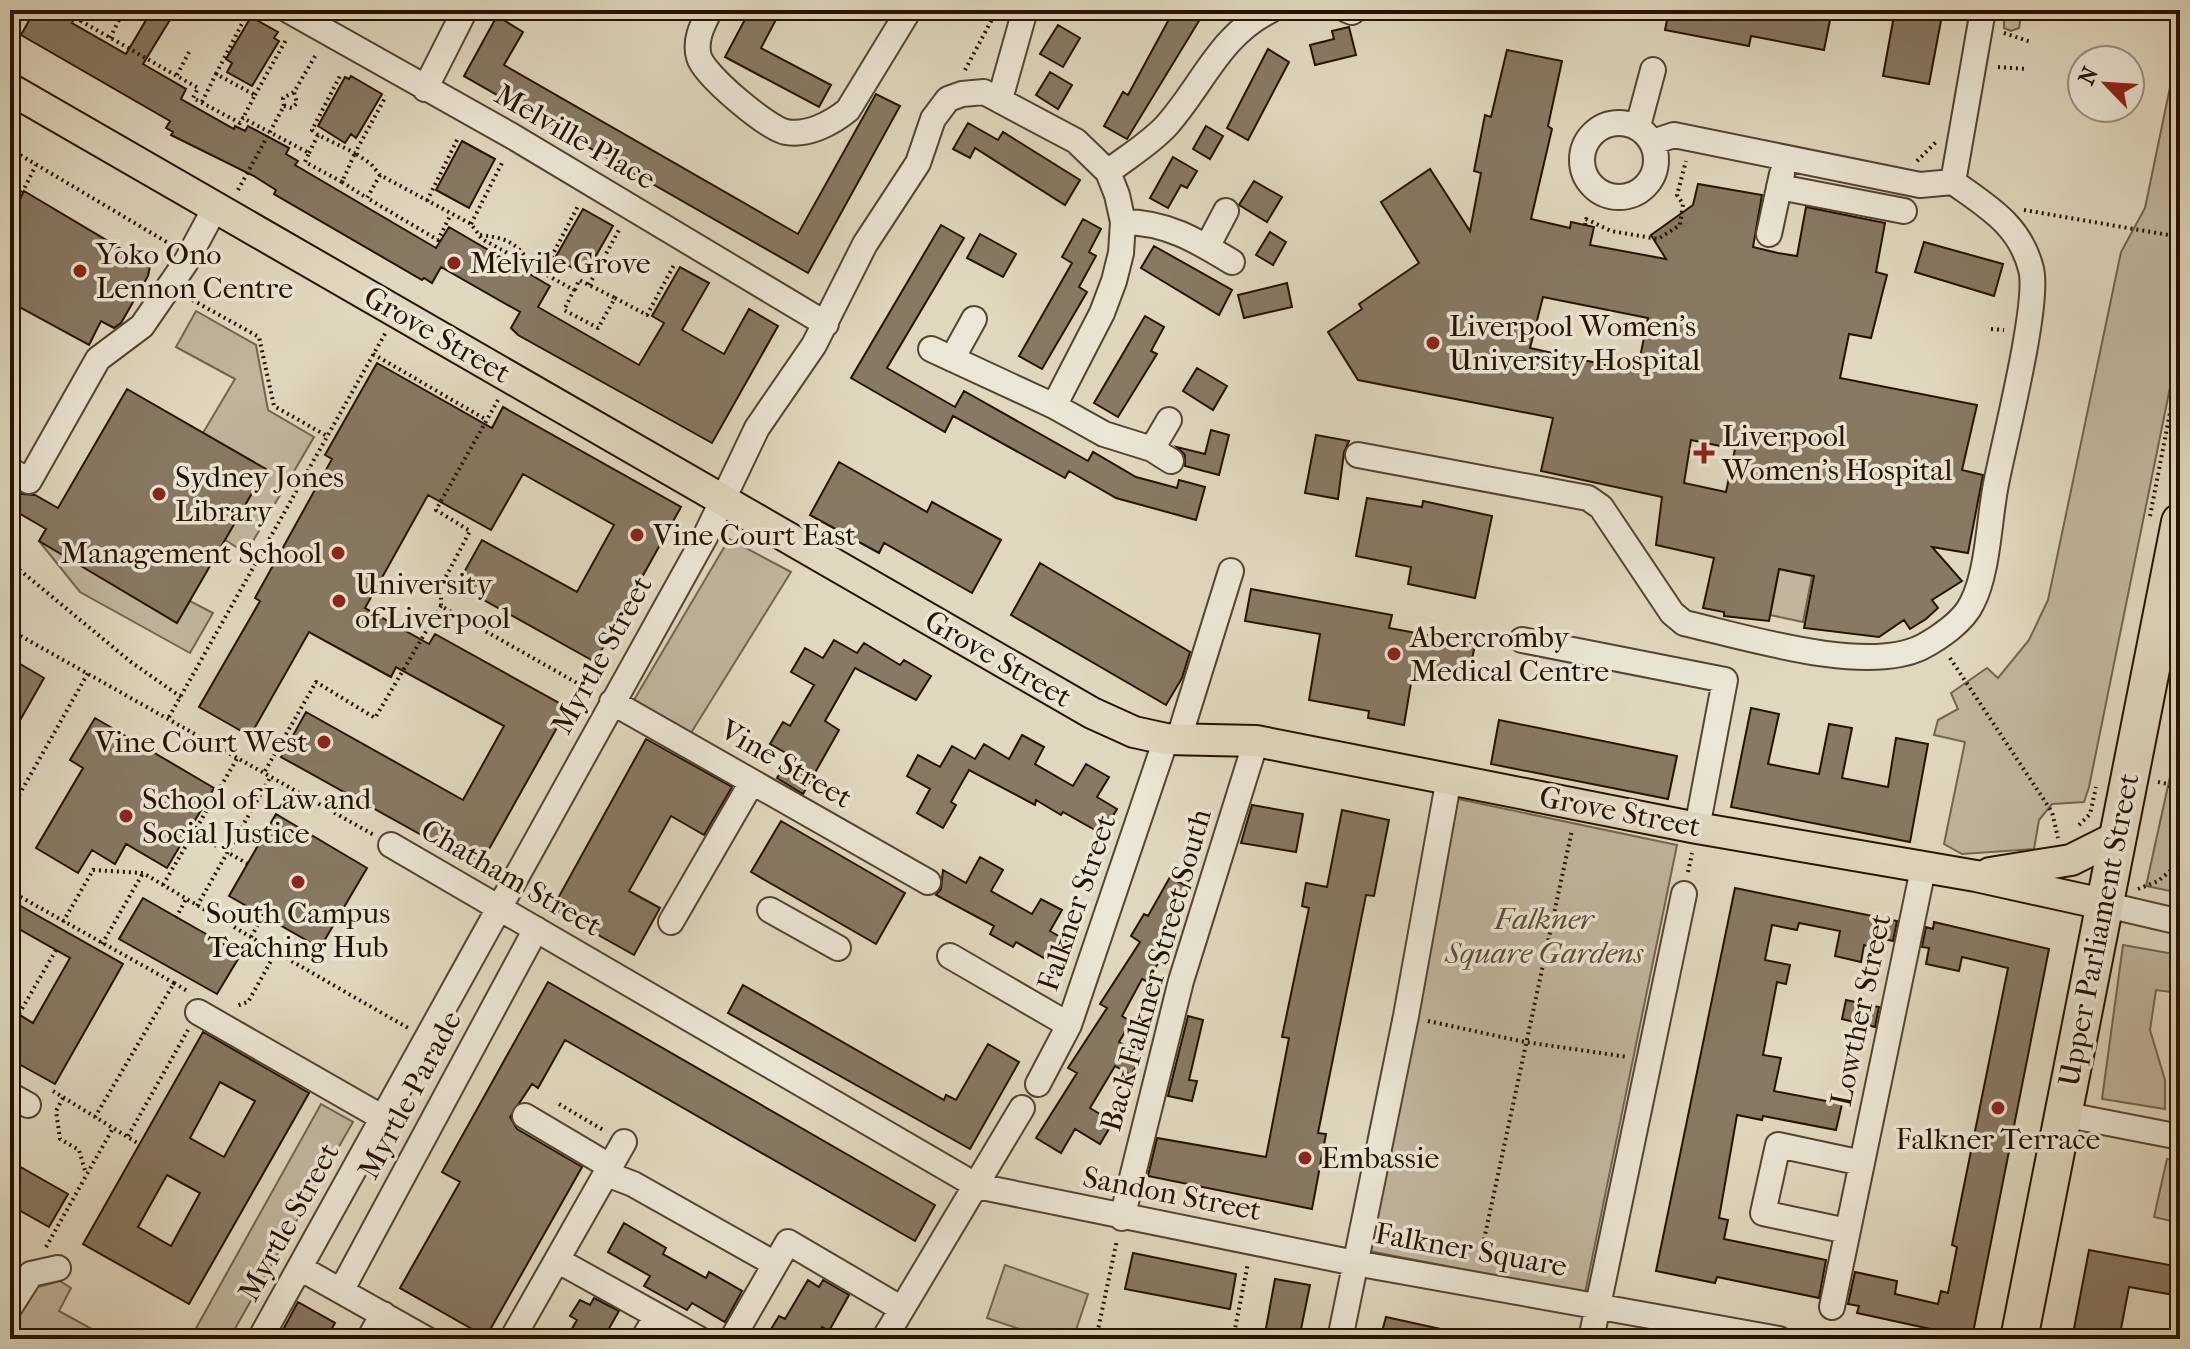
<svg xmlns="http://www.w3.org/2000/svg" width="2190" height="1349" font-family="'IM FELL French Canon',serif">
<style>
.green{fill:#c0b69e;stroke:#736450;stroke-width:2}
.building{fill:#877963;stroke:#261201;stroke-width:2;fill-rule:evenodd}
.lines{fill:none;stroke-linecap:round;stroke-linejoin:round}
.minor-casing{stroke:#544430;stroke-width:28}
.major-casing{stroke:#261201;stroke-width:34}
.highway-casing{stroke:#261201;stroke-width:40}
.path{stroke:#261201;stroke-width:4;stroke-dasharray:2 4;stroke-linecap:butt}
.minor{stroke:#ebe6d5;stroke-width:24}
.major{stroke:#e0d8be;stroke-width:30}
.highway{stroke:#e0d8be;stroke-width:36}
.poi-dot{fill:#8f2418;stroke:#ebe6d5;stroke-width:3}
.labels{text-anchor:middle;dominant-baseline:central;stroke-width:7;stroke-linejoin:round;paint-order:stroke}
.street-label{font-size:30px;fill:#261201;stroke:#ebe6d5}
.poi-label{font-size:30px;fill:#261201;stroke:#ebe6d5;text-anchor:start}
.park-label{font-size:30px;font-style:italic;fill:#5c4b38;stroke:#ebe6d5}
</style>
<rect width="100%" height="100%" fill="#e0d8be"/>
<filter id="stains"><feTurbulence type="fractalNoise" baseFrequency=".0025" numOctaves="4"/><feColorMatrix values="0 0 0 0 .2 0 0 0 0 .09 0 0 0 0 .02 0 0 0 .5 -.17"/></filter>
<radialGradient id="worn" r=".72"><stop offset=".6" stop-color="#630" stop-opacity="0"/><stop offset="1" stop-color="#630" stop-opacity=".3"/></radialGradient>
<path class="green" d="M2004,10H2022L2019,28L2011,31L2004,28Z
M2180,39V281L2176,358L2089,787L2084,802L2052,804L2039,820L2034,849L1962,854L1944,844L1965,742L1934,735L1938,720L1958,709L1951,693L1987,668L1998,678L2029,640L2048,600L2121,252L2145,208Z
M196,311L256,345L268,410L314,437L246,553L225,540L203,433L235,379L176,347Z
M729,539L791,572L691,733L634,700Z
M39,541L177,622L190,601L213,613L190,653L80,592Z
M1779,569L1812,576L1803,622L1770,615Z
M2180,749V893L2146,886L2175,754Z
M1458,799L1677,845L1585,1293L1369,1251Z
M2123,945L2180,955V993L2156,990L2150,1030L2165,1080V1109L2102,1099Z
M321,1104L353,1122L229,1339H190Z
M2167,1159L2180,1161V1223L2154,1217Z
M1005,1265L1088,1294L1073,1339H1049L987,1318Z
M60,1281L71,1288L59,1311L110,1339H10V1327L31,1289Z"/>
<path class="building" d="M35,10H79L72,23L126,54L152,10H176L143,64L186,89L181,99L234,129L235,126L245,131L248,126L289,148L286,154L298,161L295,165L436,248L449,227L550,286L538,307L639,365L664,323L652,316L680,267L709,283L682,330L724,354L749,309L778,326L712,443L518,335L511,328L520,312L441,267L432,283L424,278L422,280L274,194L276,190L254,176L171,135L173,132L166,128L170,121L21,35Z
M750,10H781L761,48L831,85L819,107L725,57Z
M1174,10H1191L1202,16L1127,139L1104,126L1123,92L1128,95Z
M1669,10H1832L1824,50L1751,36L1749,46L1665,30Z
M1895,10H1943L1929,84L1883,76Z
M497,16L523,32L504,65L798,234L876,94L900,106L808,273L464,76Z
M251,17L278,32L274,38L279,41L252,86L227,72L232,63L226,59Z
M1058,25L1080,38L1063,67L1040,54Z
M1349,27L1356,55L1315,65L1310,45L1334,39L1332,31Z
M1268,49L1289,62L1248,140L1227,128Z
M1507,50L1562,61L1548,126L1552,129L1531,219L1570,228L1571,222L1594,227L1590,245L1666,259L1651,235L1693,205L1698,184L1762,195L1753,247L1778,253L1797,256L1806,207L1885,223L1876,272L1887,275L1871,338L1849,334L1840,378L1977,405L1962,470L1983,475L1968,553L1932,547L1962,581L1932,600L1938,608L1926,619L1910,629L1904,620L1879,637L1804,628L1814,576L1779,569L1769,621L1724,616V612L1703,608L1714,558L1656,545L1662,497L1541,471L1553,418L1358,380L1328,332L1362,309L1359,304L1419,263L1381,202L1430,169L1470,231L1481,173L1474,171L1485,115L1491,117ZM1543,297L1648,318L1637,372L1530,348ZM1691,440L1735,449L1726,492L1684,483Z
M1050,72L1072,85L1058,109L1036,95Z
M351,76L382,94L356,138L351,134L345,143L318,126L345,77L349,79Z
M968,123L998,140L1003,132L1080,180L1065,205L975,148L970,158L953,149Z
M1206,126L1223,136L1210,159L1193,149Z
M462,141L495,159L469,208L436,190Z
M1173,157L1197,171L1187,188L1181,185L1168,208L1150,198Z
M1254,181L1282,197L1267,222L1239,205Z
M24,191L150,266L148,276L121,323L114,328L101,321L89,345L10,302V196L19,201Z
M583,209L613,226L585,275L555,258Z
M1083,219L1101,229L1089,252L1096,256L1079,287L1087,292L1042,369L1019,356L1072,263L1062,257Z
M941,225L964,238L887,368L955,407L964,391L1088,461L1093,452L1136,477L1177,488L1179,480L1205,487L1196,520L1116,498L1069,471L1065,478L953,416L945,432L851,378Z
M1270,232L1286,242L1273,265L1256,255Z
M980,234L1016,254L1003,277L967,258Z
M1924,242L2003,264L1994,296L1915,272Z
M1154,246L1232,290L1219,315L1141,268Z
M1287,283L1292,307L1244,318L1238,295Z
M1145,316L1164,327L1151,351L1157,354L1118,417L1094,403Z
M377,363L492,428L503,407L681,507L595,662L457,585L482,540L577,592L614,525L523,474L491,530L428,495L365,608L429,644L435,634L568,708L479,867L281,757L306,712L463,800L504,726L396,667L391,677L309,632L250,736L199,707L260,601L255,598L332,459L325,455Z
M1197,368L1227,386L1213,410L1183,391Z
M127,389L266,469L177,623L39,541L46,529L10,508V487L22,494L35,495L58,508Z
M1211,430L1229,435L1219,475L1185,466V455L1177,447L1205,454Z
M1316,435L1349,441L1344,452L1338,499L1305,493Z
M839,462L927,512L932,502L1001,540L972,593L884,543L879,553L810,515Z
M1367,498L1422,507L1423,501L1492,516L1475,598L1408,584L1411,567L1356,556Z
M1040,563L1190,652L1182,678L1166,705L1011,615Z
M1251,589L1392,615L1389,628L1475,644L1469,675L1414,665L1404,725L1368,718L1369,711L1309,700L1320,634L1245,621Z
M834,640L857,653L864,643L900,665L904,660L931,676L916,700L855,668L825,721L839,730L803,794L777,778L791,756L770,744L783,722L790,726L814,685L791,672L805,648L823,658Z
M10,658L44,678L10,738Z
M1751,708L1779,714L1768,764L1819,774L1829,724L1852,728L1842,778L1888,787L1896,738L1928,744L1910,842L1731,807Z
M95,718L214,788L167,868L126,844L115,864L92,850L78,873L36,848L83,768L70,760Z
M1499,720L1677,756L1668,799L1491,764Z
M1022,735L1044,747L1035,764L1073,786L1086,764L1109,777L1097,797L1117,809L1102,834L1063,812L1061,815L1036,800L1035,805L969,770L951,802L956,805L943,828L917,813L930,789L907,776L918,755L940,767L952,746L975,759L984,744L1009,759Z
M646,739L732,787L704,835L671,816L629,891L660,908L634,955L552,909Z
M1252,805L1303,814L1296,852L1241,843Z
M1342,810L1389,820L1374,896L1366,895L1318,1133L1326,1134L1312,1209L1148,1176L1157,1138L1266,1157L1289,1038L1282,1037L1309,908L1302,906L1306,883L1327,887Z
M276,814L367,868L320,948L229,896Z
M781,821L905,893L876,944L751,872Z
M980,857L1003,870L991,891L1032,914L1041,899L1062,910L1050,931L1069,942L1056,965L1016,942L1013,947L990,934L994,926L936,895L941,889L943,870L966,883Z
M1170,877L1190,888L1155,950L1163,954L1148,982L1142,979L1122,1016L1131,1022L1119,1042L1142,1055L1131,1075L1115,1066L1090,1108L1113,1122L1100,1144L1075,1129L1061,1153L1036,1138L1077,1073L1068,1068L1107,1008L1100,1004L1140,942L1131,936L1144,914L1148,916Z
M1735,888L1897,921L1893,941L1877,937L1875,948L1864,945L1861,962L1835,956L1840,931L1799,923L1797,930L1772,925L1765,960L1790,965L1786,984L1777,982L1763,1055L1781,1058L1774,1091L1842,1104L1836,1130L1763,1116L1762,1120L1737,1115L1719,1218L1728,1220L1724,1239L1826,1260L1819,1298L1717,1277L1715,1283L1656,1271Z
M143,898L241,954L217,994L119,939Z
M10,900L123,964L55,1084L10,1059V1009L33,1023L70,958L10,924Z
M1934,922L2049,949L1972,1338L1857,1313L1859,1306L1848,1304L1855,1272L1897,1281L1895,1294L1938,1304L1941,1291L1948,1293L1957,1247L1952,1245L2008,968L1962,957L1959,971L1926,964L1929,948L1922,947L1926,927L1933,929Z
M548,982L935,1205L915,1241L565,1040L538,1088L532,1084L510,1117L517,1129L582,1167L486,1337L400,1288L460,1182L442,1172Z
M743,985L944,1100L946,1095L956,1100L988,1044L1019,1062L970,1149L728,1013Z
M1846,1000L1879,1007L1875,1027L1842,1019Z
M1188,1016L1203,1020L1189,1080L1197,1081L1192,1101L1168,1096Z
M203,1032L309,1093L189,1304L83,1244ZM220,1082L255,1101L224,1157L190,1138ZM167,1175L200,1193L171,1246L138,1227Z
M10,1161L68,1194L49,1227L10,1205Z
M624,1223L666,1248L663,1254L706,1278L709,1272L742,1291L725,1322L692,1303L687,1310L644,1286L650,1276L608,1252Z
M2089,1250L2180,1267L2174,1295L2129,1287L2119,1339H2072Z
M1133,1253L1236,1274L1230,1309L1125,1289Z
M1275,1279L1310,1285L1299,1339H1264Z
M808,1280L819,1287L823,1280L849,1295L829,1331L822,1327L817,1339H765L779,1316L785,1319Z
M594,1298L619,1311L603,1339H566L577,1320L570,1316L580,1300L590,1305Z
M298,1302L335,1323L326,1339H278Z
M1386,1317L1450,1331L1449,1339H1380Z"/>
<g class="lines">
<g class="minor-casing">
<path id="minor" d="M288,10L512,136L826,324
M710,10C703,24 694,40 699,57C704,75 767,128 786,132C808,136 832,123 848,110L909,10
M1347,10L1352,12
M425,89L465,10
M1000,99L1025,10
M1582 160a37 37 0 1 1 74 0a37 37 0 1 1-74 0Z
M1638,126L1653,70
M1108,172C1127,157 1151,143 1167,125C1204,83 1219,36 1271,10
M1953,182L1983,10
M1779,187L1904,211
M1123,222C1166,222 1196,240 1232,262
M1769,234L1782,174
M1207,247L1226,211
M931,349L1054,406L1104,434L1152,449L1171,461
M952,359L974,319
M1152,449L1169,420
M1358,455L1588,498L1601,507L1672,613L1684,623C1745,637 1866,675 1922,647C1939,638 1964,621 1972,603C1988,573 1989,519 1996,484C2004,442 2040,303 2031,269C2020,225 1988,207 1953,182L1920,185L1674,135L1653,142
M10,470L29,481L98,359L142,326L186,262L215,208
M1522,640L1725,680L1697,828
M612,702L928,882
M1178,741L1231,571
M391,845L977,1186L1355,1263L1779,1339
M2103,904L2180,922
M770,910L838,948
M671,922L752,782
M950,956L1069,1025
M198,1012L383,1118
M1038,1084L1069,1025L1166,739
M10,1095L28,1105
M2062,1114L2180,1137
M525,1116L611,1167
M607,1174L633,1184L775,1264
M1122,1218L1181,981L1256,741
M1847,1231L1763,1213L1778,1145L1862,1163
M557,1260L699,1339
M300,1268L426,1339
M341,1291L536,929
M10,1307L31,1274L58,1268
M1832,1307L1923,869
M260,1339L705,537L757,428L814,345L865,244L918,163L933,119L948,99L962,94L984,92L1076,141L1108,172L1117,195L1123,222L1121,253L1114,281L1102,313L1054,406
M369,1339L383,1314
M512,1339L624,1142
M643,1339L657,1316
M732,1339L788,1242L902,1309
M884,1339L1022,1108
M1340,1339L1406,1016L1449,778
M1591,1339L1684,894"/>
</g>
<g class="major-casing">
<path id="major" d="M10,89L1092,713L1134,732L1166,739L1256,741L1697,828L1976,876L2103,904
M1990,873L2071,860L2117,837"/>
</g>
<g class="highway-casing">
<path id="highway" d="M2019,1339L2180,522"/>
</g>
<path class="path" d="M87,10L81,21L198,88L193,98L240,123L243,118L309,153L305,162L342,182L355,153L371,164L380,175L471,224L482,239L574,290L564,310L598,328L615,298L647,315L675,263
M2004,33L2031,42
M110,38L121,16
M1998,67L2027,69
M965,70L997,10
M216,74L247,14
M177,75L189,52
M255,95L287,38
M202,102L216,74L255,95L243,118
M284,106L292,108L297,103L294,92
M318,135L312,130L341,74
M10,149L170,244
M309,153L318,135L355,153L386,96
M1917,161L1936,142
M380,175L367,198L438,240L451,214
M342,182L367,198
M238,190L284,106L283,98L294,92L317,53
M10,192L20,198
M22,193L36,165
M427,201L458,138
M2024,210L2180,237
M471,224L502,163
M1585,225L1586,219L1611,231L1658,239L1680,225L1683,204L1677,195L1686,161
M480,235C507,238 516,242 531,265
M543,273L578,206
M589,285L619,230
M575,290L579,280L615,298
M187,297L259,337L274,406L327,436
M1991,329L2004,330
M373,354L485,419
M498,400L436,510L470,531L441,586V606L593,692
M2150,516L2180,361
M10,562L131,662L181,697
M10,590L21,570
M10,630L374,835
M1950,658L2052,812L2058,838
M169,717L386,332
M265,771L316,682L375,718L441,606
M2158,782L2168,784L2180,799
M10,811L88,673
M2079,825L2090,814L2096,787
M194,833L248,864
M1688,872L1692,853
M163,885L238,757
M2138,889L2158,881L2180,863
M10,891L174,983L95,1117
M197,906L271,776
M176,918L186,899
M63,922L93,870L143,873L276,952L248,1002L236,1006
M251,937L263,916
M102,944L143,873
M276,952L408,1028
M174,983L189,992
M19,1014L56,950
M1428,1021L1525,1042L1628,1057
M53,1091L139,1144
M63,1098L56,1111L60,1139L79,1150L86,1174
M559,1104L605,1131
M128,1136L188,1030
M46,1247L113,1128
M1479,1263L1572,830
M1096,1339L1117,1240
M1233,1339L1248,1263"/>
<use href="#minor" class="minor"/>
<use href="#major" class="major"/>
<use href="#highway" class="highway"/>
</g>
<g class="poi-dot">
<circle cx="454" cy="263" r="8"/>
<circle cx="80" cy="271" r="8"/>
<circle cx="1433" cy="343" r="8"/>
<path d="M1700 441h8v8h8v8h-8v8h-8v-8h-8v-8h8z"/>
<circle cx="159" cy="494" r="8"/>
<circle cx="637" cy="535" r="8"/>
<circle cx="338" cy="553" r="8"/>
<circle cx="339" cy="601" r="8"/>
<circle cx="1394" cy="654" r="8"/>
<circle cx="324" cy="742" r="8"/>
<circle cx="126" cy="816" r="8"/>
<circle cx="298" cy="882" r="8"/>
<circle cx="1998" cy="1108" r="8"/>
<circle cx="1305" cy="1158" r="8"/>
</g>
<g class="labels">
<g class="street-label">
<text transform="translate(575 137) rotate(30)">Melville Place</text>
<text transform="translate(437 335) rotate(30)">Grove Street</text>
<text transform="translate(602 655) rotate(-61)">Myrtle Street</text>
<text transform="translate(998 659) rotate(30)">Grove Street</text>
<text transform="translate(786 764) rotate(30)">Vine Street</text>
<text transform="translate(1620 812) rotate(11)">Grove Street</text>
<text transform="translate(511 878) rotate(30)">Chatham Street</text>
<text transform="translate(1077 903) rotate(-71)">Falkner Street</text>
<text transform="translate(2099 930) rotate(-79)">Upper Parliament Street</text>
<text transform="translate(1156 970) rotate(-74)">Back Falkner Street South</text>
<text transform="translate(1861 1010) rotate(-78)">Lowther Street</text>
<text transform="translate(410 1095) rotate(-62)">Myrtle Parade</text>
<text transform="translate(1172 1194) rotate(11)">Sandon Street</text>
<text transform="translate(289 1222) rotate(-61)">Myrtle Street</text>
<text transform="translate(1471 1250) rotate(10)">Falkner Square</text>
</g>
<g class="poi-label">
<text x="96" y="254">Yoko Ono<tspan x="96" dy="34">Lennon Centre</tspan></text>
<text x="470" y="263">Melvile Grove</text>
<text x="1449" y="326">Liverpool Women's<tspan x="1449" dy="34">University Hospital</tspan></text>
<text x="1722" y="436">Liverpool<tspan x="1722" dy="34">Women's Hospital</tspan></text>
<text x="175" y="477">Sydney Jones<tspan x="175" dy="34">Library</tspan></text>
<text x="653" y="535">Vine Court East</text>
<text x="322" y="553" text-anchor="end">Management School</text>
<text x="355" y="584">University<tspan x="355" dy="34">of Liverpool</tspan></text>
<text x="1410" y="637">Abercromby<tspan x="1410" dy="34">Medical Centre</tspan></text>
<text x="308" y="742" text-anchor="end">Vine Court West</text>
<text x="142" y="799">School of Law and<tspan x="142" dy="34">Social Justice</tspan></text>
<text x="298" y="913" text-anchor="middle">South Campus<tspan x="298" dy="34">Teaching Hub</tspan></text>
<text x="1998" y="1139" text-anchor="middle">Falkner Terrace</text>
<text x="1321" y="1158">Embassie</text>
</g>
<g class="park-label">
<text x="1544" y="919">Falkner<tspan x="1544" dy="34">Square Gardens</tspan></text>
</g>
</g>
<rect width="2190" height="1349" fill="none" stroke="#e0d8be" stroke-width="40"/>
<rect x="12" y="12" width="2166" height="1325" fill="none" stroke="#261201" stroke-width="4"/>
<rect x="20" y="20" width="2150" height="1309" fill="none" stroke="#261201" stroke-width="2"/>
<g transform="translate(2106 84) rotate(295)"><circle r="38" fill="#ebe6d5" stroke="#9c9180" stroke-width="2"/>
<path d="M0-6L14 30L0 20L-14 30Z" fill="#8f2418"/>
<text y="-12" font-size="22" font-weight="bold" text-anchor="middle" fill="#261201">N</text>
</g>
<rect width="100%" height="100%" filter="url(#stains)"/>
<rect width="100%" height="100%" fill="url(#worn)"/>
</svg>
